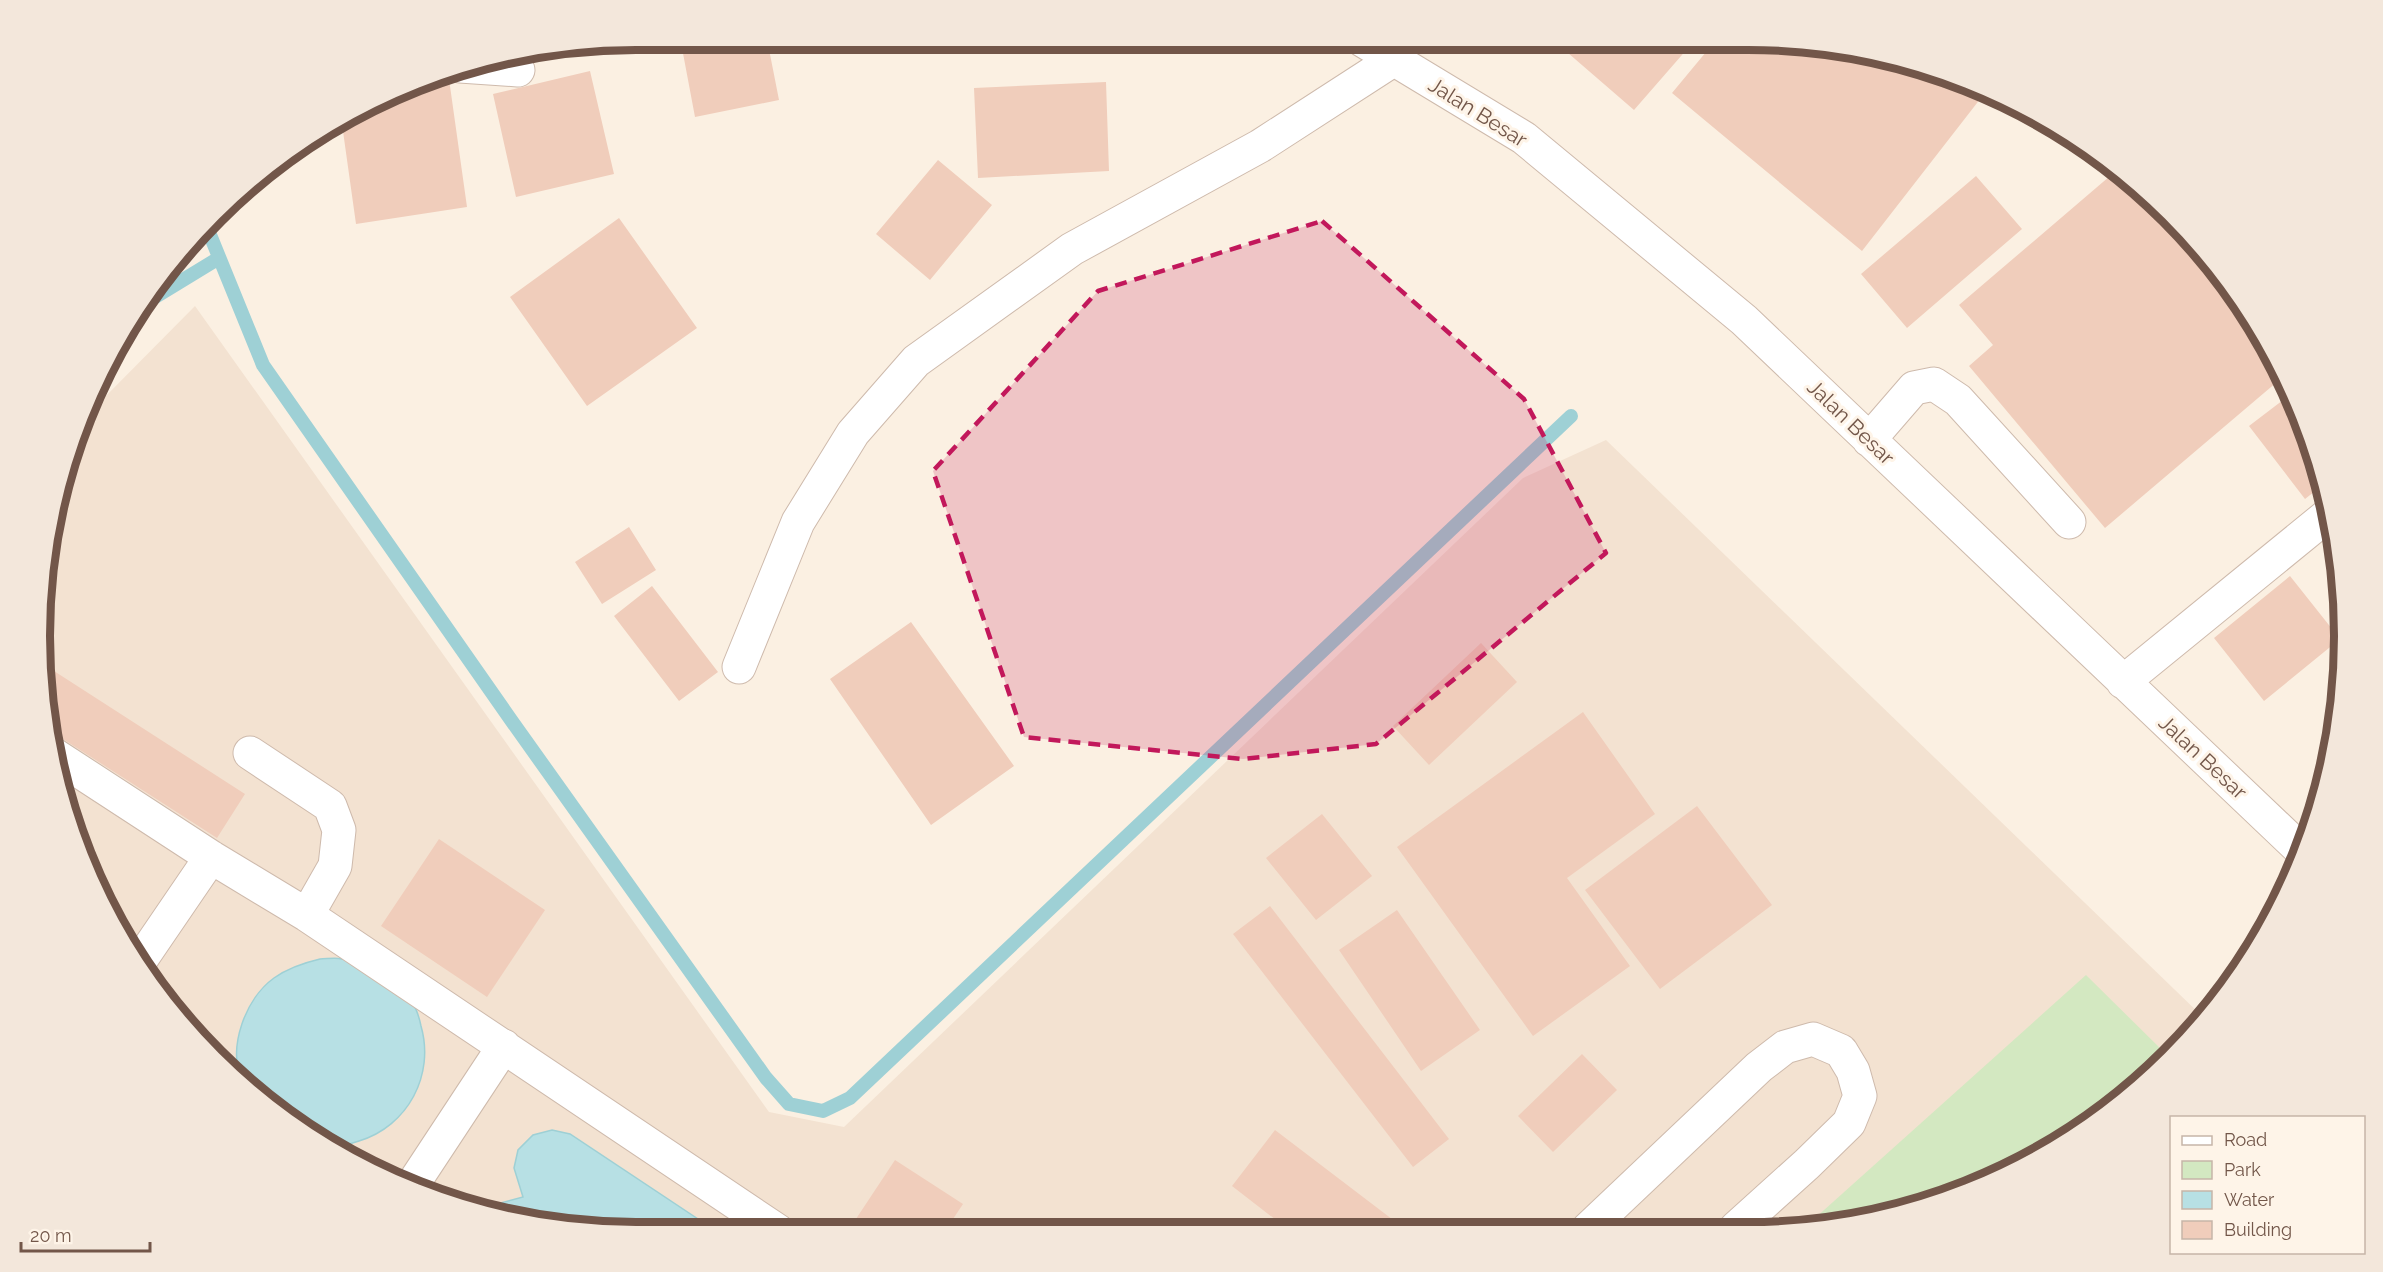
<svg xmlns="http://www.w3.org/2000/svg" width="2383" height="1272" font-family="Raleway,sans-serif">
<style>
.residential{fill:#f3e2d1}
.green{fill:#d3e8c1}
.water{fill:#b7e0e4;stroke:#9ed0d5;stroke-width:1.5}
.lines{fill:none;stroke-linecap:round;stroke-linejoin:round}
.stream{stroke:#9ed0d5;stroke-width:14}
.building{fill:#f0cdbb}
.minor-casing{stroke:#cebaac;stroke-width:35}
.minor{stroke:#fff;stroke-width:33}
.marked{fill:#c2185b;fill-opacity:0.2;stroke:#c2185b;stroke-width:4.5;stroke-dasharray:12 8;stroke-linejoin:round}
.labels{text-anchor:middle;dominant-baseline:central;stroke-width:6;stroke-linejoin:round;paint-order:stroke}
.street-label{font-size:21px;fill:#725649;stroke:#fef4e8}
.rim{fill:none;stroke:#725649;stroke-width:8}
</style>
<rect width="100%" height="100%" fill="#fbf0e2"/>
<path class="residential" d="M195,306L769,1112L844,1127L1523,478L1606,440L2204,1018L2196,1030L2078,1133L1939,1201L1825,1228L597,1232L481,1213L338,1153L272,1109L187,1030L139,967L85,865L59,790L40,675V597L59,482L77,429L94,408Z"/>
<path class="green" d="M2086,975L2167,1055L2078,1133L1939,1201L1825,1228H1804Z"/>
<path class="water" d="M320,959C327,959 335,957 342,959C354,961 368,972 378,978C386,983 399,987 406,994C414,1001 419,1016 421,1026C435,1075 408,1126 359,1141C350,1144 338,1148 328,1146C318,1144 274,1111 265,1102C258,1096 246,1088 242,1080C227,1047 246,998 274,978C288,968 303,963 320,959Z
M552,1130L570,1134L716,1231L597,1232L482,1213L486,1207L523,1197L514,1168L518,1150L533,1135Z"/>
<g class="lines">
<path class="stream" d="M206,225L263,365L511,720L766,1078L789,1104L823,1111L850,1098L1571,416
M137,308L219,258"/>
</g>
<path class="building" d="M726,39H767L779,100L695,117L682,48Z
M1553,40H1695L1634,110Z
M1716,40H1786L1883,56L1984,94L1862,251L1672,93Z
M590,71L614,174L516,197L493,94Z
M449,79L467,207L356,224L341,117L413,85Z
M1106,82L1109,171L978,178L974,88Z
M938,160L992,205L930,280L876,234Z
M2117,170L2140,187L2220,272L2284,376L2105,528L1969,366L1993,345L1959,305Z
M1976,176L2022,229L1907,328L1861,274Z
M619,218L697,328L587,406L510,297Z
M2291,394L2324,484L2305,499L2249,426Z
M629,527L656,570L602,604L575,562Z
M2331,527L2333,537L2336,553L2321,535Z
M2290,576L2340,639L2264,701L2214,638Z
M652,586L718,672L679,701L614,616Z
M911,622L1014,766L931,825L830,679Z
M1481,643L1517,682L1429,765L1393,726Z
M40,662L245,794L217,838L49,730L40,675Z
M1583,712L1655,814L1567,878L1630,966L1533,1036L1397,847Z
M1697,806L1772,905L1660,989L1585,890Z
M1322,814L1372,876L1316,920L1266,858Z
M439,839L545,910L487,997L381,926Z
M1270,906L1449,1139L1413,1167L1233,934Z
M1397,910L1480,1030L1421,1071L1339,950Z
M1582,1054L1617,1090L1553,1152L1518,1116Z
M1275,1130L1405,1229L1289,1230L1232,1186Z
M895,1160L963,1204L945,1231H848Z"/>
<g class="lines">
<g class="minor-casing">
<path id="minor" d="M1362,40L1524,138L1744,320L2302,851
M460,66L518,70
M1869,440L1914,388L1934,384L1958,400L2069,522
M739,667L798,522L853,433L916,361L1072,249L1260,146L1393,60
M2123,682L2329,514
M250,753L330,806L339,830L335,866L307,915
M53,754L211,857L307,915L778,1231
M138,964L211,857
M413,1184L504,1046
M1588,1229L1759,1067L1785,1047L1813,1039L1841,1051L1853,1071L1860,1096L1849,1123L1807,1164L1736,1228"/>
</g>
<use href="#minor" class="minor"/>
</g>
<path class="marked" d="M1322,221L1524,399L1606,553L1376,744L1243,759L1024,737L933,471L1098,291Z"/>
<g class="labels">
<g class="street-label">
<text transform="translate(1478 112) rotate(32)">Jalan Besar</text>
<text transform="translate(1851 422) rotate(44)">Jalan Besar</text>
<text transform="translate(2203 757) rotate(43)">Jalan Besar</text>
</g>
</g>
<path d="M0 0H2383V1272H0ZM636 50H1748A586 586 0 0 1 2334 636V636A586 586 0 0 1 1748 1222H636A586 586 0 0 1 50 636V636A586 586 0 0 1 636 50Z" fill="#f3e7db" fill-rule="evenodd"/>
<path class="rim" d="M636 50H1748A586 586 0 0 1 2334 636V636A586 586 0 0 1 1748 1222H636A586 586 0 0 1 50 636V636A586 586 0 0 1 636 50Z"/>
<rect x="2170" y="1116" width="195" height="138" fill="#fef4e8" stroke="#c6b5a8" stroke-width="1.5"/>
<rect x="2182" y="1136" width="30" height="9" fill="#ffffff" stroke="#c6b5a8" stroke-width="1.5"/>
<text x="2224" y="1146" font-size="18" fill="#725649">Road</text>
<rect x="2182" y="1161" width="30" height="18" fill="#d3e8c1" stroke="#c6b5a8" stroke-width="1.5"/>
<text x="2224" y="1176" font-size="18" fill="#725649">Park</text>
<rect x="2182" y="1191" width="30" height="18" fill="#b7e0e4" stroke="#c6b5a8" stroke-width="1.5"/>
<text x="2224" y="1206" font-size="18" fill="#725649">Water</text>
<rect x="2182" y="1221" width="30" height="18" fill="#f0cdbb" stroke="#c6b5a8" stroke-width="1.5"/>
<text x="2224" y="1236" font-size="18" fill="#725649">Building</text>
<path d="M21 1242v9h129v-9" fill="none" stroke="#725649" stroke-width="3"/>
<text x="30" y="1242" font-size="18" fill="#725649" stroke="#fef4e8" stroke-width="4.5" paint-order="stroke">20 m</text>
</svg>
